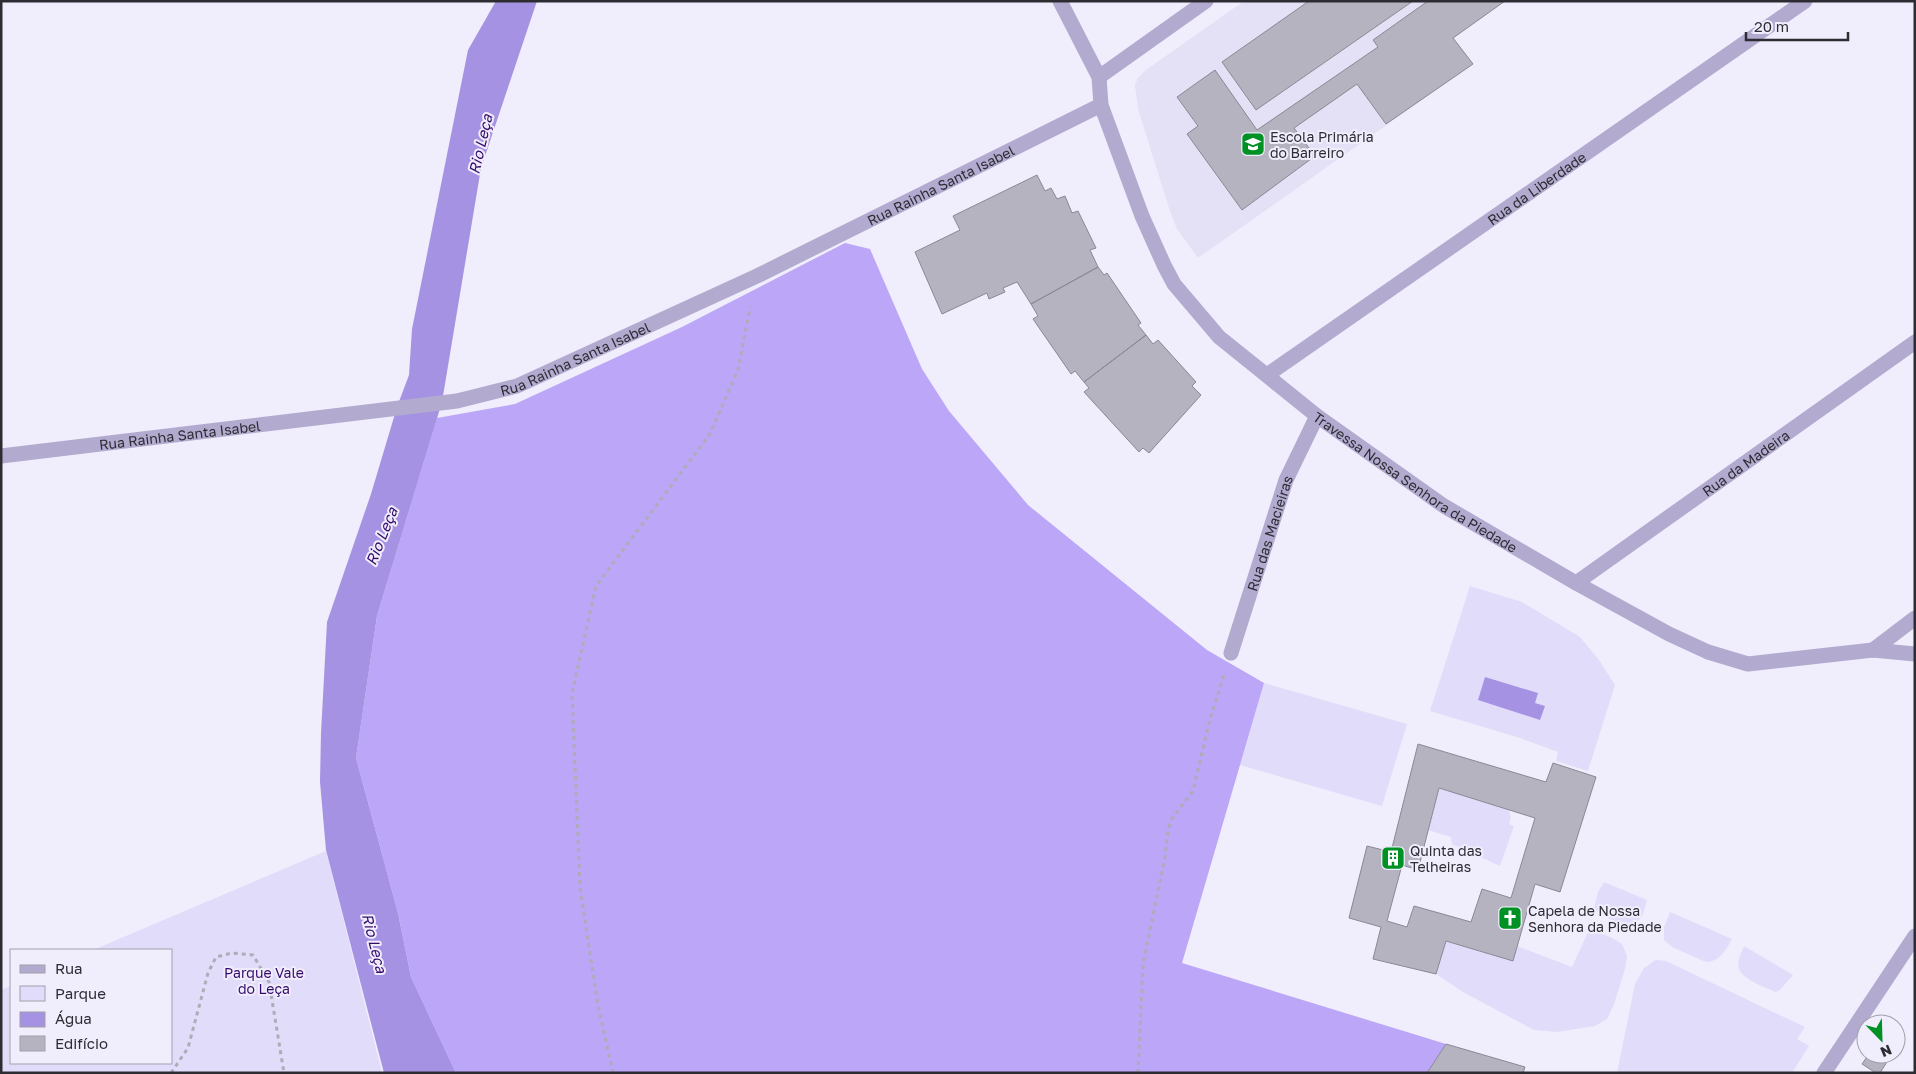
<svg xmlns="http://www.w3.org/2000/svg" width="1916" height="1074" font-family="'Golos Text',sans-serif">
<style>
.built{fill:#e4e0f6}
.green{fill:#e2dcfb}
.forest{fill:#bba6f8}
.water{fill:#a692e2}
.building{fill:#b6b3c1;stroke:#8b8895;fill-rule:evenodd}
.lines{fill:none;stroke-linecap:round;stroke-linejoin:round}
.path{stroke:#aeacb8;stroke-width:3;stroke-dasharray:4 4;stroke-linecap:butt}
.minor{stroke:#b2aacf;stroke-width:15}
.tertiary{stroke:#b2aacf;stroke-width:15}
.labels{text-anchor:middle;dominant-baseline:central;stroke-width:4;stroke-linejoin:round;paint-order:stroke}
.poi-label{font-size:14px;fill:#2d2c32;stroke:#f0edfc;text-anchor:start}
.street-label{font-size:14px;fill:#2d2c32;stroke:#f0edfc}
.park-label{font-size:14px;fill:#350c6b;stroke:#f0edfc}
.water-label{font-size:15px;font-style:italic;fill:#340a6a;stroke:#f0edfc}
</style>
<rect width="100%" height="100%" fill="#f0edfc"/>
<path class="built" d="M1244,1H1505L1454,38L1473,64L1198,258L1177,229L1170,211L1138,109L1135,85L1138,78L1146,70Z"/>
<path class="green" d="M1470,586L1522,602L1580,637L1599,660L1615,685L1588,771L1556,761L1558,752L1520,738L1430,711Z
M1264,683L1407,724L1382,806L1240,765Z
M1439,788L1509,810L1511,818L1509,824L1514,826L1500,866L1452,844L1451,837L1428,830Z
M326,851L382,1073H1V990L11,986V1063H171V950H93Z
M1604,882L1647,900C1645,905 1644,915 1640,919C1628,931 1604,917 1594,909L1598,892Z
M1670,912L1732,939C1726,950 1719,962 1706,962L1672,947L1664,940V927Z
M1590,928L1612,938L1622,944L1627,956L1625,969L1614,1004L1607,1019L1595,1026L1557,1032L1534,1030L1463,992L1436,974L1446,941L1512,961L1517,946L1572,967Z
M1744,946L1793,975L1780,990L1776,992C1766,988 1742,979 1739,969C1736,962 1742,952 1744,946Z
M1656,960L1666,961L1805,1027L1797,1039L1809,1046L1792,1073H1617L1635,984L1644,968Z"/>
<path class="forest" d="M845,243L870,249L922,369L949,411L1028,505L1207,650L1264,683L1182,963L1446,1044L1427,1073H456L411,977L398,913L356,758L377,616L437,418L515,404L682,327Z"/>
<path class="water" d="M496,1H537L481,168L442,402L377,616L356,758L398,913L411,977L456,1073H384L326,850L320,782L321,733L327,622L371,494L397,407L409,375L412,329L468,50Z
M1485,677L1538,693L1535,703L1545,706L1540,720L1478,700Z"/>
<path class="building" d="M1309,1H1413L1256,110L1222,62Z
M1428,1H1505L1453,38L1473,64L1386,124L1357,84L1294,128L1315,156L1242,210L1187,134L1198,126L1177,97L1215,70L1257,130L1378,47L1373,40Z
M1037,175L1045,191L1051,188L1057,199L1065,196L1072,213L1078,211L1096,248L1090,250L1098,267L1031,304L1017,282L1003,288L1005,292L989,299L987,293L942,314L915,252L960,230L953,216Z
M1098,267L1104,275L1107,273L1141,323L1138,325L1146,335L1084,382L1075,371L1071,374L1033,319L1038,316L1031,304Z
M1146,335L1153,344L1158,340L1196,382L1192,386L1201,395L1149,453L1143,448L1139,452L1084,392L1089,388L1084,382Z
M1418,744L1546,782L1553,763L1596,777L1560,892L1535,884L1513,961L1446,941L1436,974L1373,959L1381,927L1349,918L1367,846L1391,852ZM1439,788L1535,818L1511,898L1482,889L1471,922L1414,906L1407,927L1387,921L1402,865L1418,870Z
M1446,1044L1525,1067L1523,1073H1427Z
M1869,1054H1885L1890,1057L1880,1073H1876L1862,1064Z"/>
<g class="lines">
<path class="path" d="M171,1073L188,1048L208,973L216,957L232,953L253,955L269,982L284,1073
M613,1073L598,1006L580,887L572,693L596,586L710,434L738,370L750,307
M1138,1073L1143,964L1165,857L1168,831L1171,820L1193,791L1210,719L1224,675"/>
<g class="minor">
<path id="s1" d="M1060,1L1099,77L1101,105L1142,216L1164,265L1174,284L1219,337L1317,416L1444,506L1576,583L1669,634L1708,652L1748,664L1873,650L1915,654"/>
<path d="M1099,77L1206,1"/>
<path id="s2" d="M1267,375L1805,1"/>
<path id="s3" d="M1,456L457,401L517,386L757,276L1101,105"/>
<path id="s4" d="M1576,583L1915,342"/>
<path d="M1873,650L1915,618"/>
<path id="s5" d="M1231,653L1286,480L1317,416"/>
</g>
<path class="tertiary" d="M1824,1073L1915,936"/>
</g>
<defs>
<g id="school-square" transform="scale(1.25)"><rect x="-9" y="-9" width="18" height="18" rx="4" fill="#009125" stroke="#f0edfc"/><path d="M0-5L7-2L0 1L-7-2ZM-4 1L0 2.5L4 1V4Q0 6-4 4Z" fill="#fff"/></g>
<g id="building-square" transform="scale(1.25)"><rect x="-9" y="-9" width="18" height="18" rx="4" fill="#009125" stroke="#f0edfc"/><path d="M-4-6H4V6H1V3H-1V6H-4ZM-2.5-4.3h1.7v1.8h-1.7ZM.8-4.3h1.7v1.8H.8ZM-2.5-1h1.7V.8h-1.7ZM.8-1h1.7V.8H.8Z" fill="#fff"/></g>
<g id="church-square" transform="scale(1.25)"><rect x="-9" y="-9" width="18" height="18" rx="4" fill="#009125" stroke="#f0edfc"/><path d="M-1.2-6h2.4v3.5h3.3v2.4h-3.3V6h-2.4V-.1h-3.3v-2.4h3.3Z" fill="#fff"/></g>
</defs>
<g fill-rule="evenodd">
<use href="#school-square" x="1253" y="144"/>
<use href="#building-square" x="1393" y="858"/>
<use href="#church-square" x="1510" y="918"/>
</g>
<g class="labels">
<g class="poi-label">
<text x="1270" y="136">Escola Primária<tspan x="1270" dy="16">do Barreiro</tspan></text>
<text x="1410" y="850">Quinta das<tspan x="1410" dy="16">Telheiras</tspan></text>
<text x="1528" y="910">Capela de Nossa<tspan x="1528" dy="16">Senhora da Piedade</tspan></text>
</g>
<g class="street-label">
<text stroke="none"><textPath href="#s3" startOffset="990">Rua Rainha Santa Isabel</textPath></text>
<text stroke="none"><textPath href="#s2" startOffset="328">Rua da Liberdade</textPath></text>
<text stroke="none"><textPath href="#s3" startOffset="585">Rua Rainha Santa Isabel</textPath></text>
<text stroke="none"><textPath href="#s3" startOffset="180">Rua Rainha Santa Isabel</textPath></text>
<text stroke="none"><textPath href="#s4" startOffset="208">Rua da Madeira</textPath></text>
<text stroke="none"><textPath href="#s1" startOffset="621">Travessa Nossa Senhora da Piedade</textPath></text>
<text stroke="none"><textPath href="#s5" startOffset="126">Rua das Macieiras</textPath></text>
</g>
<g class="park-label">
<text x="264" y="972">Parque Vale<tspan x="264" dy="16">do Leça</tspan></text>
</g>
<g class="water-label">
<text transform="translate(480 144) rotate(-77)">Rio Leça</text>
<text transform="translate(381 536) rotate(-68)">Rio Leça</text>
<text transform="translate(375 943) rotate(76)">Rio Leça</text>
</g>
</g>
<rect width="1916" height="1074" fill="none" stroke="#2d2c32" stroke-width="5"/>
<rect x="10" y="949" width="162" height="115" fill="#f0edfc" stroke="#a2a0ab"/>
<rect x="20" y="965" width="25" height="8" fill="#b2aacf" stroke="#a2a0ab"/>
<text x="55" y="974" font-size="15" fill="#2d2c32">Rua</text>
<rect x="20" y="986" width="25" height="15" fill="#e2dcfb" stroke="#a2a0ab"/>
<text x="55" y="999" font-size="15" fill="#2d2c32">Parque</text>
<rect x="20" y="1012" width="25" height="15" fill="#a692e2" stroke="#a2a0ab"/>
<text x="55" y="1024" font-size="15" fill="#2d2c32">Água</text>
<rect x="20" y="1036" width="25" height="15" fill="#b6b3c1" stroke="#a2a0ab"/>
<text x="55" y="1049" font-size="15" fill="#2d2c32">Edifício</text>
<g transform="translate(1881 1039) rotate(157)"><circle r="24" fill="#f0edfc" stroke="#a2a0ab"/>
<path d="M0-4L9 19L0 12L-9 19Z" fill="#009125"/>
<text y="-8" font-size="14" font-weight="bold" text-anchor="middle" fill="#2d2c32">N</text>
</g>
<path d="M1746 32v8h102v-8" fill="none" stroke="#2d2c32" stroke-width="2.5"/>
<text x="1754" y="32" font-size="15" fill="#2d2c32" stroke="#f0edfc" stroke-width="4" paint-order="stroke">20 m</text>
</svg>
